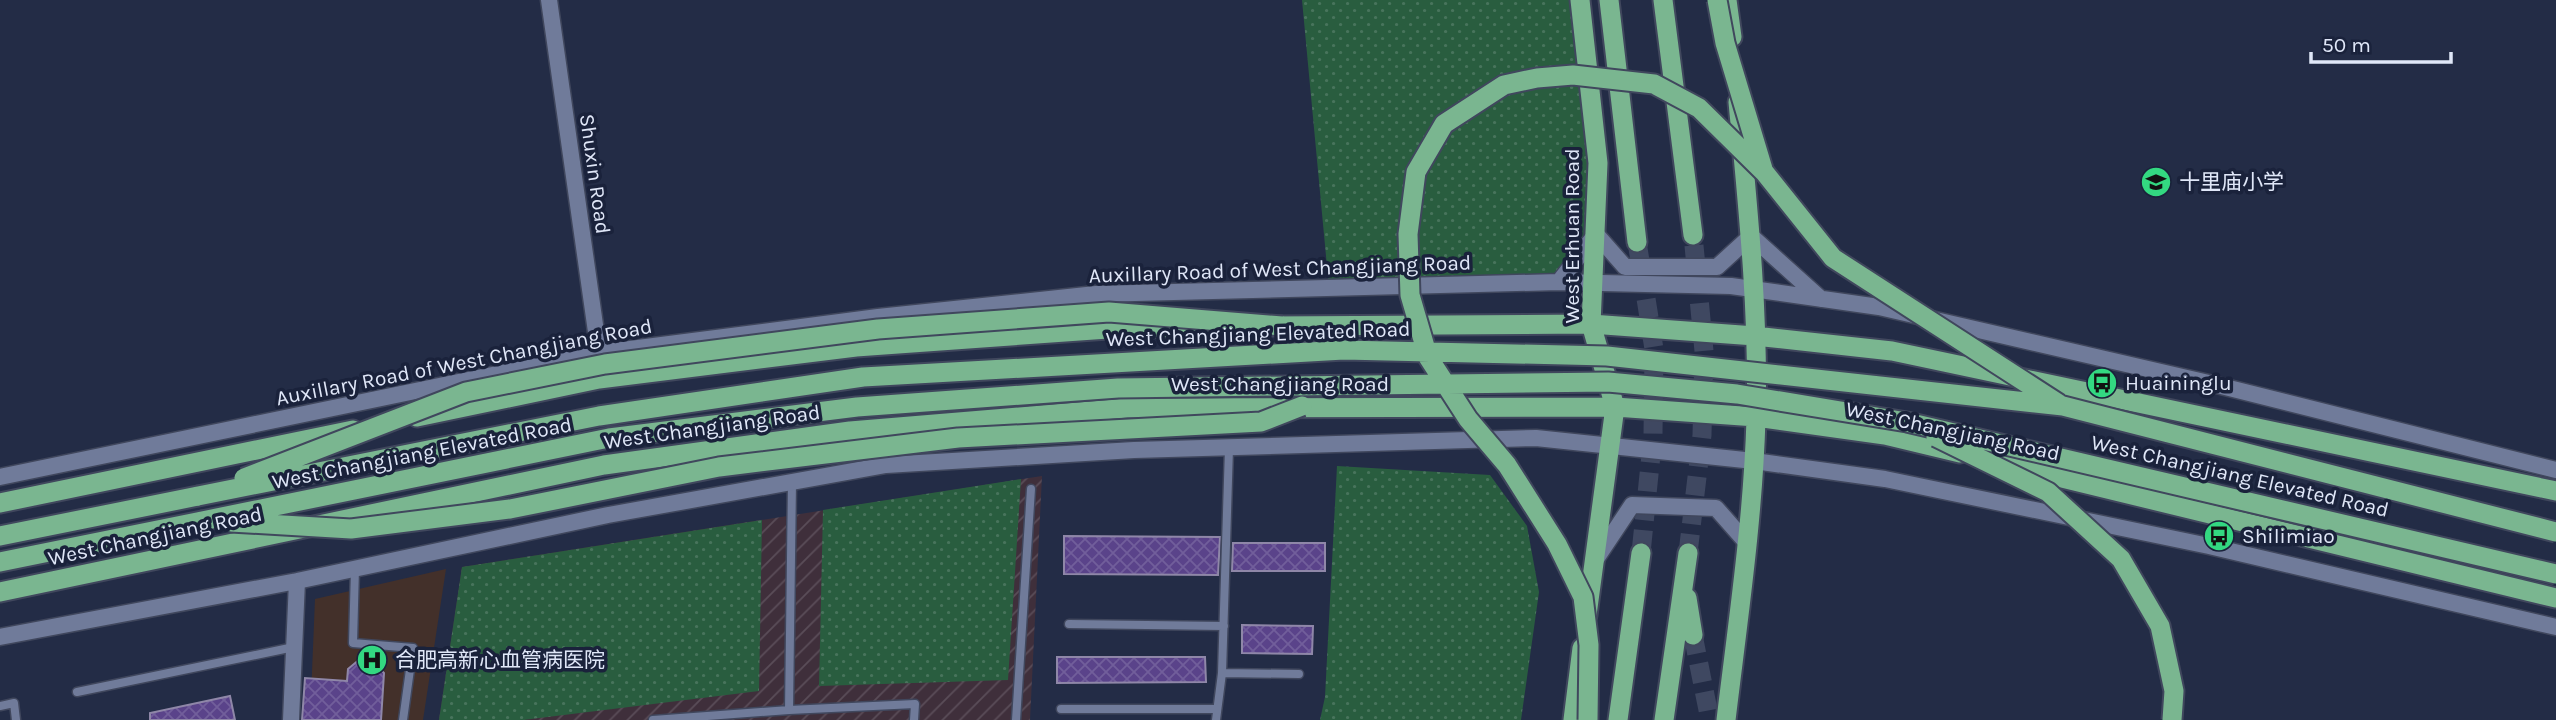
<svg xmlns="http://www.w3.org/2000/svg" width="2556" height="720" font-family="Karla,'Noto Sans SC',sans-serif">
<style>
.industrial{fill:url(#industrial-furrows)}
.medical{fill:#43302a}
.grass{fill:url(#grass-dots)}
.building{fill:url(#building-cross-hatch);stroke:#8f87a8;stroke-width:2}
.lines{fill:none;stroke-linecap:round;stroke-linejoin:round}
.trunk-tunnel{stroke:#3f4861;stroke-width:19;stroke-dasharray:19 10;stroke-linecap:butt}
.service-casing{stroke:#40475d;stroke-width:11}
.minor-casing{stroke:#40475d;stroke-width:19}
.trunk-casing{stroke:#40475d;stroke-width:23}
.service{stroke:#707b9a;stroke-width:8}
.minor{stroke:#707b9a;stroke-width:16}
.trunk{stroke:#7ab690;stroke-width:19}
.trunk-bridge-casing{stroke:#40475d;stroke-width:23;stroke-linecap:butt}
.trunk-bridge{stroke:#7ab690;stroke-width:19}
.labels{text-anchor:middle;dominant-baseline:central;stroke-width:7;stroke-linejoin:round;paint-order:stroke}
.street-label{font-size:21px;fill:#e0e7f8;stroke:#1a223b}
.poi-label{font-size:21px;fill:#e0e7f8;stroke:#1a223b;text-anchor:start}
</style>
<defs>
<pattern id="industrial-furrows" width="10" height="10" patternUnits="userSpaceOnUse" patternTransform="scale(1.75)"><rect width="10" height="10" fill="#3f2f3b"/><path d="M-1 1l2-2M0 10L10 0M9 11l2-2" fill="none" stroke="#5a4d58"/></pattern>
<pattern id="grass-dots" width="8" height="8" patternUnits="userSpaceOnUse" patternTransform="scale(1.75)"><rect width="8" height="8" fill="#295d3f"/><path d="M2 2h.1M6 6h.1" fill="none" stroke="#48745c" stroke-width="1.8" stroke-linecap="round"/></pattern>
<pattern id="building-cross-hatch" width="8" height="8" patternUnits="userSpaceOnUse" patternTransform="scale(1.75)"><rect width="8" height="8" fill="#5a438a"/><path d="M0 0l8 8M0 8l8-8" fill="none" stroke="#715e9b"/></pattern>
</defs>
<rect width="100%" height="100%" fill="#232c46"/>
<path class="industrial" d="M1042,476L1030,720H439L462,567Z"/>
<path class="medical" d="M446,569L423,720H310L315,599Z"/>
<path class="grass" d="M1302,0H1580L1596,234L1559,282L1329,288Z
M1337,466L1490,475L1527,526L1539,592L1521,720H1320L1325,697Z
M1021,479L1008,680L819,686L823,510Z
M762,520L759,691L523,720H439L462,567Z"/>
<path class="building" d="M1064,536L1220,537L1218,575L1064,574Z
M1233,543H1325V571H1232Z
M1242,625L1313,626L1312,654L1242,653Z
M1057,657H1205L1206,682L1057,683Z
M360,659L373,660L384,673L381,720H302L305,678L347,681L348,669Z
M230,696L235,720H150V713Z"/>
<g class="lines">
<path class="trunk-tunnel" d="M1637,242L1654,349L1653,435L1641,553
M1688,553L1702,435L1704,351L1693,235
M1693,635L1710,720"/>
<g class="service-casing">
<path id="service" d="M355,568L353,643L413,648L403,720
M1069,624L1224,626
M1222,673L1299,674
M77,692L294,647
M0,706L14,703L16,720
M1061,709H1217
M789,710L915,704L914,720
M653,720L789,710L792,482
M1016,720L1031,489
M1216,720L1222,673L1229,448"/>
</g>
<g class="minor-casing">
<path id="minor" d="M549,0L599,353
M1559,282L1596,234L1625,267H1717L1751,236L1821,299
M0,477L599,353L878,317L1096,294L1559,282L1731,286L1879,307L2213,384L2556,470
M1596,559L1632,505L1716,508L1746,542
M0,637L297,581L608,515L886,465L1134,450L1536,438L1754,461L1885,479L2209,546L2556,627
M291,720L297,581"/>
</g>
<g class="trunk-casing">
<path id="trunk" d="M1580,0L1598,163L1591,324L1615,407L1587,615
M1609,0L1637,242
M1663,0L1693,235
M1727,0L1732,37
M1267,326L1591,324L1755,336L1892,351L2556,491
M417,417L599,379L856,347L1122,328L1202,327
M1996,462L2556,598
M0,503L353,430
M0,536L198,496
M0,562L202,521
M0,592L604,465L850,431L1127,408L1615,407L1756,417L1885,435L1960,453
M1687,598L1693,635
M1573,720L1582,648
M1618,720L1641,553
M1664,720L1688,553
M1726,720C1738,620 1753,520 1756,419C1759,313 1748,208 1738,102"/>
</g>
<use href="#service" class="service"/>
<use href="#minor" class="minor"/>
<use href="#trunk" class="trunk"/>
<g class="trunk-bridge-casing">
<path id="trunk-bridge" d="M1717,0L1725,43L1763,169
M1936,437L2048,492L2121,559L2160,626L2174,691L2172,720
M244,478L466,392L605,364L878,329L1109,312L1282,326
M198,496L599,416L863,377L1344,350L1607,356L2063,406L2556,532
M202,521L609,438L857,407L1118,388L1608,382L1737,394L1907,422L2556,574
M231,522L351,529L510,509L719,467L958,438L1261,422L1302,406
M1588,720L1589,645L1583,597L1557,544L1507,465L1468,419L1428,357L1410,295L1408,234L1416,172L1444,124L1504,85L1537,78L1573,75L1654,84L1699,108L1765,173L1833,258L2059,404"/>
</g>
<use href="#trunk-bridge" class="trunk-bridge"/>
</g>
<defs>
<g id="school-disc" transform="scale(1.575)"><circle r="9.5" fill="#33d881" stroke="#1a223b"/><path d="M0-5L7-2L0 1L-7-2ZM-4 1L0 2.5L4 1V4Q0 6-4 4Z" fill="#111"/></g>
<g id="bus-disc" transform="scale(1.575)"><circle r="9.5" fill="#33d881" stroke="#1a223b"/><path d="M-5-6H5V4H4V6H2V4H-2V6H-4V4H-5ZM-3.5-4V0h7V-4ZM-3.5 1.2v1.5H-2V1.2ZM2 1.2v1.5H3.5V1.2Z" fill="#111"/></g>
<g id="hospital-disc" transform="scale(1.575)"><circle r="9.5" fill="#33d881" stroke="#1a223b"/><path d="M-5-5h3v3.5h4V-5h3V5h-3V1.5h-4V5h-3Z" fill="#111"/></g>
</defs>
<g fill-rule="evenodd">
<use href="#school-disc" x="2156" y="182"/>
<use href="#bus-disc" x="2102" y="383"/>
<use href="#bus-disc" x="2219" y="536"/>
<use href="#hospital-disc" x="372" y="660"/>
</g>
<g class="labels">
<g class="street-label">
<text transform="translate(595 174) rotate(82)">Shuxin Road</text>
<text transform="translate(1572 236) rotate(-90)">West Erhuan Road</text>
<text transform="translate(1280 269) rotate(-2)">Auxillary Road of West Changjiang Road</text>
<text transform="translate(1258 334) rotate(-2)">West Changjiang Elevated Road</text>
<text transform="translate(464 362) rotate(-11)">Auxillary Road of West Changjiang Road</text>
<text x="1280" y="384">West Changjiang Road</text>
<text transform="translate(712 427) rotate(-8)">West Changjiang Road</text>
<text transform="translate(1953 431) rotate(12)">West Changjiang Road</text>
<text transform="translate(422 453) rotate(-11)">West Changjiang Elevated Road</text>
<text transform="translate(2240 476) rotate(13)">West Changjiang Elevated Road</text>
<text transform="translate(155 536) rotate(-12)">West Changjiang Road</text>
</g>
<g class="poi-label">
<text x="2179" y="182">十里庙小学</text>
<text x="2125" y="383">Huaininglu</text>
<text x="2242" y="536">Shilimiao</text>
<text x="395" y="660">合肥高新心血管病医院</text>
</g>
</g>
<path d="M2311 52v10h140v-10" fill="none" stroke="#e0e7f8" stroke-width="3.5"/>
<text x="2322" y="52" font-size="21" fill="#e0e7f8" stroke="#1a223b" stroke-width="5" paint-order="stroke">50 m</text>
</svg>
